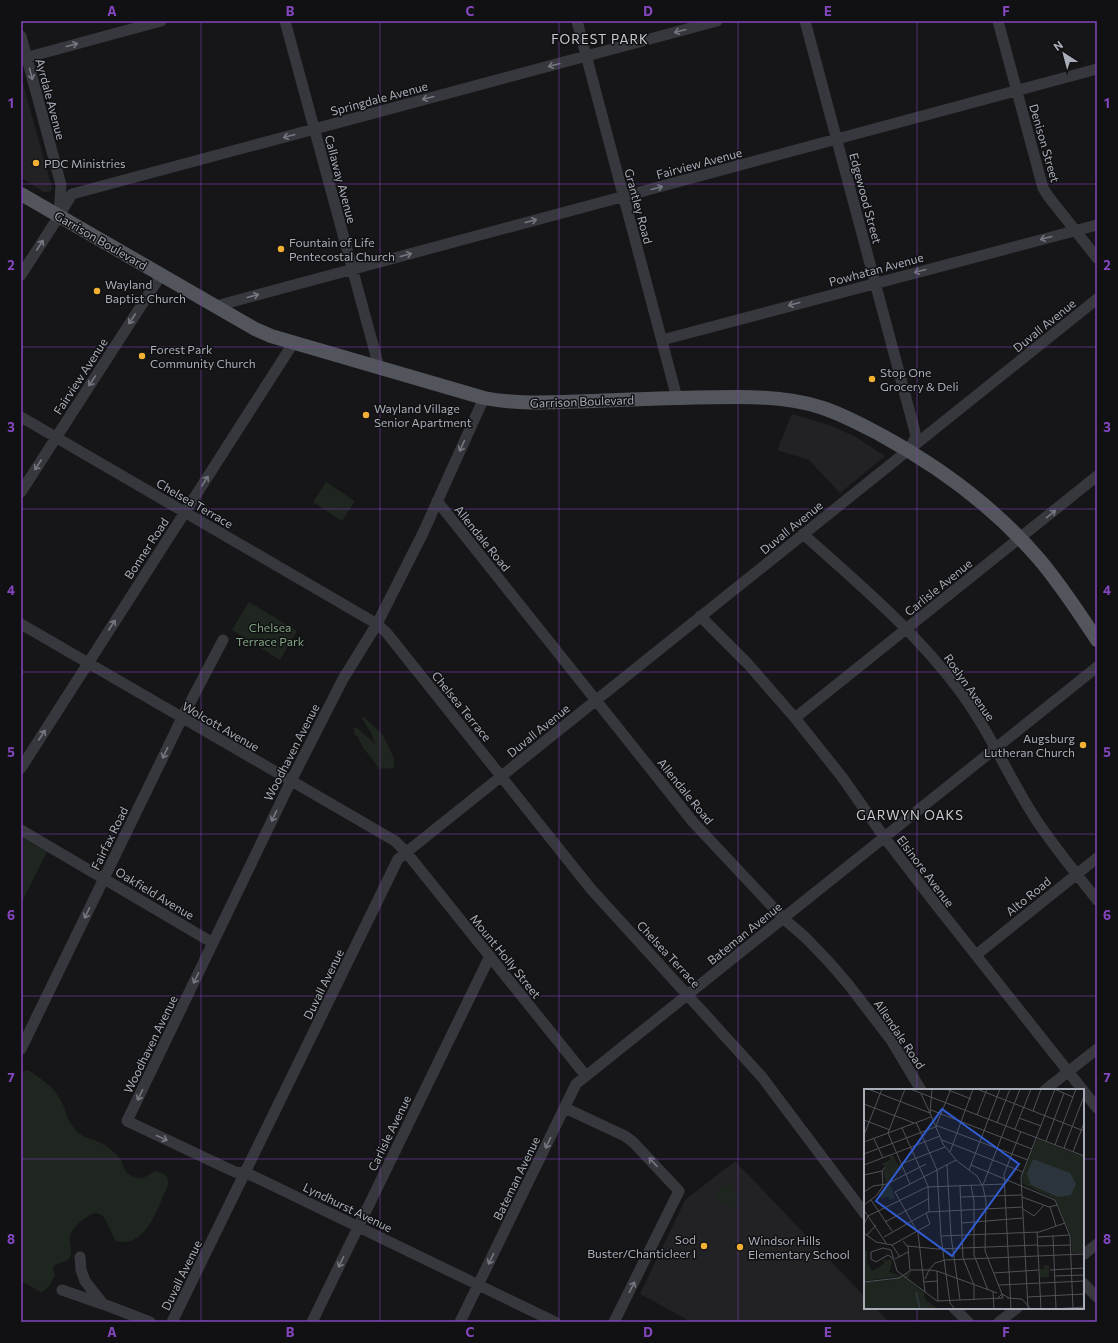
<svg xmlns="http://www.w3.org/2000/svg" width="1118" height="1343" font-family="Commissioner,sans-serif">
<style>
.built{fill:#222225}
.green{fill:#1e261f}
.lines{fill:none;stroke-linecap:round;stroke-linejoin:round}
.minor{stroke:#37383d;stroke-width:11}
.major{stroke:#53555c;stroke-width:14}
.oneway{stroke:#757881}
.grid{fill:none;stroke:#8446be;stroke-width:1;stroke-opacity:0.55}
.poi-dot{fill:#f2b134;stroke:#111113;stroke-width:1.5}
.labels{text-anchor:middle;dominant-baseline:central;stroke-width:3;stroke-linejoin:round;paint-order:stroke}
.street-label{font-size:12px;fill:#a8adb8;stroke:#111113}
.poi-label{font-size:12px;fill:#a8adb8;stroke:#111113;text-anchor:start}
.park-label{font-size:12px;fill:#7fa381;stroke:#111113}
.neighbourhood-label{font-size:13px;letter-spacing:1px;fill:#c9ccd4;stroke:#111113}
.inset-river{fill:none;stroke:#2c353c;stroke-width:2}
.inset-road{fill:none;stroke:#505258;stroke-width:1}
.view{fill:#325cd3;fill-opacity:0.15;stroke:#325cd3;stroke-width:2}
.inset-edge{fill:none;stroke:#a8adb8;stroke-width:2}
.neatline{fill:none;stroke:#8446be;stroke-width:1.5}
.grid-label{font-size:13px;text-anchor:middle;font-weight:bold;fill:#8446be}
</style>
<rect width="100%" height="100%" fill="#161618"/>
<path class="built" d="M21,77L52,188L51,191L48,192H44L21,178Z
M792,414L829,425L854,436L885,456L840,493L809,460L777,450Z
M735,1161L865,1297V1308H876L889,1322H689L686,1319L640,1294L685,1200Z"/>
<path class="green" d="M326,482L355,501L342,521L313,502Z
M249,602L297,631L280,660L232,630Z
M363,716L382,734L394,758V767L390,769L385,768L379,769L373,760L363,748L358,737L354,734V728H357L375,744L372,735L362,718Z
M21,837L47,852L21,904Z
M28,1070C40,1078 53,1086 60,1099C66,1109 67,1120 75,1129C82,1138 90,1138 99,1142C105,1144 112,1150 117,1155C126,1163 120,1172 135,1177C142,1180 149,1175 155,1171C161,1172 168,1174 168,1182C168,1187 164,1194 162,1199C154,1218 142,1248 116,1241C107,1229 106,1201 84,1219C79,1223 72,1229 70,1236C69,1243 73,1251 70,1257C65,1266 48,1260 55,1275C52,1282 48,1289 41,1292L21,1281V1072Z
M730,1184L741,1199L736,1210L714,1199L720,1187Z"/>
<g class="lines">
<path class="minor" d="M285,21L379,367
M577,21L677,398
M805,21L914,428L916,437L910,447
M998,21L1043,188L1048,196L1097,258
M21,36L61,185L59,213
M21,59L161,21
M21,275L59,216L72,194L717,21
M216,306L1097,69
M662,340L1097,225
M484,398L423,533L377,624L343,679L291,781L127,1121L235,1172L245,1173L253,1176L555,1322
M21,417L377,624L386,632L591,889L762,1077L865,1214
M21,492L161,275
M437,501L693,822L783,918L806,938L829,962L848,984L891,1040L921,1090
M803,534C858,583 915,631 959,690C989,730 1008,776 1035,818C1054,847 1076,873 1097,900
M700,616L748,664L795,718L842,777L884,837L937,906L1097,1108
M21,624L395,841L406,852L586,1076
M795,718L1097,476
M21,768L294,342
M21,830L213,943
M976,955L1097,858
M21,1049L182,718L223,640
M1045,1090L1097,1049
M565,1108L625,1136L633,1142L679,1191L614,1322
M1083,1255L1097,1244
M80,1257L81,1270L85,1281L103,1304L150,1322
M1083,1283L1097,1297
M62,1290L102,1304
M954,1308L968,1322
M172,1322L398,859L1097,299
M312,1322L490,956
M460,1322L576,1084L1097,667
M999,1322L1017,1308"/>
<path class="major" d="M21,194L255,329L271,336L484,398C520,405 557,402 593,401C642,399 691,397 739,397C768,397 796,399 823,408C844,415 862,425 881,435C940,467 995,508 1039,559C1061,585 1079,613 1097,640"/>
</g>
<defs><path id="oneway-shaft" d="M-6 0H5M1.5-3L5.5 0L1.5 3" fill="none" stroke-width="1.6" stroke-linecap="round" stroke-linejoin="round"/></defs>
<g class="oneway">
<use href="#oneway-shaft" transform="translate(680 31) rotate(165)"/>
<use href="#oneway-shaft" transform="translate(72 45) rotate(-15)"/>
<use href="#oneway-shaft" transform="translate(554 65) rotate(165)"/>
<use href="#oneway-shaft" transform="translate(31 74) rotate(75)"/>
<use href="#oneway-shaft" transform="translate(428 98) rotate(165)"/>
<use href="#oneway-shaft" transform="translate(289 136) rotate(165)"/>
<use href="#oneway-shaft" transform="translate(657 188) rotate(-15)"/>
<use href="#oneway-shaft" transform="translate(531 221) rotate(-15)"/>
<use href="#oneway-shaft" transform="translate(1046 238) rotate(165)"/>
<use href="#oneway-shaft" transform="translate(40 245) rotate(-57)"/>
<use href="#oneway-shaft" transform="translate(406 255) rotate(-15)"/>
<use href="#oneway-shaft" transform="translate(920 271) rotate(165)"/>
<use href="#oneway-shaft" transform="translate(253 296) rotate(-15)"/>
<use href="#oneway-shaft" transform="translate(794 304) rotate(165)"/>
<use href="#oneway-shaft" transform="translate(132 319) rotate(123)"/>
<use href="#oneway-shaft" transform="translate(92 381) rotate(123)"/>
<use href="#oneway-shaft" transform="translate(462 446) rotate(114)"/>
<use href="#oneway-shaft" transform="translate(38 465) rotate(123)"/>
<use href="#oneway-shaft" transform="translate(205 481) rotate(-57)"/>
<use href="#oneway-shaft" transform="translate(1051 514) rotate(-39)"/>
<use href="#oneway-shaft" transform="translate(112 625) rotate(-57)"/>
<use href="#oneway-shaft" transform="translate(42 735) rotate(-57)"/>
<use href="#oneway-shaft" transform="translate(165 753) rotate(116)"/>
<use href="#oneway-shaft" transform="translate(274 816) rotate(116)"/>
<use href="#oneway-shaft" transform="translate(87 913) rotate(116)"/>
<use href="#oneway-shaft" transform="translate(196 978) rotate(116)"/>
<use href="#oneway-shaft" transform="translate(140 1095) rotate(116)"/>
<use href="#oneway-shaft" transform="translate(162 1138) rotate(25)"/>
<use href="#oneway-shaft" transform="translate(548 1143) rotate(116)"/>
<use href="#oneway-shaft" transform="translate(653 1162) rotate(-133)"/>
<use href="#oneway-shaft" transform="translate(491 1259) rotate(116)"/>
<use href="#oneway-shaft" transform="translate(341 1262) rotate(116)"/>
<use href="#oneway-shaft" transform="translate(632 1287) rotate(-63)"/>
</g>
<path class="grid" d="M201,21V1322M380,21V1322M559,21V1322M738,21V1322M917,21V1090M21,184H1097M21,347H1097M21,509H1097M21,672H1097M21,834H1097M21,996H1097M21,1159H865M1083,1159H1097M917,1308V1322"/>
<g class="poi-dot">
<circle cx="36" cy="163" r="4"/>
<circle cx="281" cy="249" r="4"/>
<circle cx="97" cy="291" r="4"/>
<circle cx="142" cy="356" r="4"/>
<circle cx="872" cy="379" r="4"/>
<circle cx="366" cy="415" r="4"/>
<circle cx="1083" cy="745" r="4"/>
<circle cx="704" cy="1246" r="4"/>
<circle cx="740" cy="1247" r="4"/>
</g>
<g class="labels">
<g class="street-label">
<text transform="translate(379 98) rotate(-15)">Springdale Avenue</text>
<text transform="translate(51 99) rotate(75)">Ayrdale Avenue</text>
<text transform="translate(1045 143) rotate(74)">Denison Street</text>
<text transform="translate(699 163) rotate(-15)">Fairview Avenue</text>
<text transform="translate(341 179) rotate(75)">Callaway Avenue</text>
<text transform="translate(866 198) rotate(75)">Edgewood Street</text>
<text transform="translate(639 206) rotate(75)">Grantley Road</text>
<text transform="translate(101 240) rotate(30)">Garrison Boulevard</text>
<text transform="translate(876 269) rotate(-15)">Powhatan Avenue</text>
<text transform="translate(1044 325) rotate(-39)">Duvall Avenue</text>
<text transform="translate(80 376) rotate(-57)">Fairview Avenue</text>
<text transform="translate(582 401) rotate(-2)">Garrison Boulevard</text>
<text transform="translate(195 503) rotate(30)">Chelsea Terrace</text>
<text transform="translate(791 527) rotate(-39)">Duvall Avenue</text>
<text transform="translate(483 538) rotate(51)">Allendale Road</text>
<text transform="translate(146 548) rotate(-57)">Bonner Road</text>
<text transform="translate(938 587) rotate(-39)">Carlisle Avenue</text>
<text transform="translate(970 687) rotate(55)">Roslyn Avenue</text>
<text transform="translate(462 706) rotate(51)">Chelsea Terrace</text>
<text transform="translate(221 726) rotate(30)">Wolcott Avenue</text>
<text transform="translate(538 730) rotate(-39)">Duvall Avenue</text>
<text transform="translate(291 752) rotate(-63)">Woodhaven Avenue</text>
<text transform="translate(686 791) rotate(51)">Allendale Road</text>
<text transform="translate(109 838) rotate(-64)">Fairfax Road</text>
<text transform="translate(926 871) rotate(53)">Elsinore Avenue</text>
<text transform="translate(155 893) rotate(31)">Oakfield Avenue</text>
<text transform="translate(1028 896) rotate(-39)">Alto Road</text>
<text transform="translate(744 933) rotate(-39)">Bateman Avenue</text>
<text transform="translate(669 954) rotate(47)">Chelsea Terrace</text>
<text transform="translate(506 956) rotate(51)">Mount Holly Street</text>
<text transform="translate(323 984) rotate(-64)">Duvall Avenue</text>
<text transform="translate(900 1034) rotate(56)">Allendale Road</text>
<text transform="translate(150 1044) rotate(-64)">Woodhaven Avenue</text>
<text transform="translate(389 1133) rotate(-64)">Carlisle Avenue</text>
<text transform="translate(516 1178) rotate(-64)">Bateman Avenue</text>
<text transform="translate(348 1207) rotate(26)">Lyndhurst Avenue</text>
<text transform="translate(181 1275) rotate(-64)">Duvall Avenue</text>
</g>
<g class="poi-label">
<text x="44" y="163">PDC Ministries</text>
<text x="289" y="242">Fountain of Life<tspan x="289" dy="14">Pentecostal Church</tspan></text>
<text x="105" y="284">Wayland<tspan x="105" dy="14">Baptist Church</tspan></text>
<text x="150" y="349">Forest Park<tspan x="150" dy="14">Community Church</tspan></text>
<text x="880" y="372">Stop One<tspan x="880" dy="14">Grocery &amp; Deli</tspan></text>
<text x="374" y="408">Wayland Village<tspan x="374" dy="14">Senior Apartment</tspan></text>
<text x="1075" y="738" text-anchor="end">Augsburg<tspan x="1075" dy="14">Lutheran Church</tspan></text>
<text x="696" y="1239" text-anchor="end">Sod<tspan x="696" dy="14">Buster/Chanticleer I</tspan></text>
<text x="748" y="1240">Windsor Hills<tspan x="748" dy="14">Elementary School</tspan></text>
</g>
<g class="park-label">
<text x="270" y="627">Chelsea<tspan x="270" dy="14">Terrace Park</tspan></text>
</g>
<g class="neighbourhood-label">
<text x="600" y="39">FOREST PARK</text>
<text x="910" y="815">GARWYN OAKS</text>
</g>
</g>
<g transform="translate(864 1089)">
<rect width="220" height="220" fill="#161618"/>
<path d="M173,50L220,68V164H208L207,147L191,110L159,95L158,87ZM29,66L34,76L36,75L39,80L30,85L27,88L29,92L22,95L19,83L22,78L17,75L26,71L25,67ZM26,94L31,109L26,111L24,107L17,110L15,105L20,97ZM0,161L3,162V173L8,182L20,175L19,169L23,172L27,169L28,174L25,183L37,187L0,192ZM180,176H185V188L176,189V180H180ZM48,182L43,190L60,204L61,210L72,219L0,220V193L26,191Z" fill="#1e261f"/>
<path d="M169,70L206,84L212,95L207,106L194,108L167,96L163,85Z" fill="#2c353c"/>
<path class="inset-river" d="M52,203L56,220"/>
<path class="inset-road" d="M4,0L66,24M41,0L24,44L46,95M46,0L220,67M68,0L66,24L79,55L93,72L113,87L119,98L122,112L121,162L138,205L145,209M82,0L107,10M113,0L220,42M190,0L209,8M57,5L66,24M0,15L50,34M67,21L168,60M169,22L177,0M113,26L123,0M155,29L177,37M0,31L26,41M52,33L73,81L77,148L86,214L91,220M133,34L146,0M72,37L87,0M38,39L64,97L65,123M151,40L167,0M0,46L18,0M10,50L19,69M78,51L159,83M182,52L200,4M0,53L67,28M191,56L212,0M200,59L220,7M86,63L109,0M209,63L220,34M0,65L74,37L164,71M37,75L81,58M0,76L76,47M83,76L87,147L96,211M107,76L191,111L206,147L209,220M105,81L136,0M0,86L18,82L21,78M107,96L110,113V166L124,201M119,96L156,0M96,97L99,169L110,196V211M0,103L9,97L23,95L62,75M97,108L158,106M158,108L185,118L193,116M7,111L28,142M0,116L12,107L19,97L18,82M186,118L192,137M159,120L170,127L180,116M0,121L22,154M21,133L64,110M98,134L159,129M0,135L4,127L63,98L141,95M173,143L177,220M0,144L12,153L28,156L36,168M3,146L12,136M77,147L175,143L201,134M189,147L192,220M20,148L64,123L159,118M174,148L206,146M39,152L44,158L46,181M28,156L66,135L62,124M43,157L74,160L174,156M174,157L206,156M7,163L19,159L27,161L33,182L73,212L139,209L138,205L134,209M7,163V170L12,173L24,166L30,170M31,170L44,163M186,181L220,179M73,182L74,212M130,184L175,181M191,187L220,186M61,190L65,181L73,182L133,204M0,193L35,189L47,181H65L71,174L81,171L220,165M60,193L73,192M135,196L220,192M61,203L54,144L31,103L92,71M129,203L130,220M163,208L220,205M143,209L158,210L167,220M147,220L140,85L157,42M164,220L157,88L191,0M189,220L220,218"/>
<path class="view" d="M78,20L155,75L88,167L12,112Z"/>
<rect width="220" height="220" class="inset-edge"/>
</g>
<rect width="1118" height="1343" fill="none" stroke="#111113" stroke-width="44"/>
<g transform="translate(1064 54) rotate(324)" stroke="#111113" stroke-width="3" paint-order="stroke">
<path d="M0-3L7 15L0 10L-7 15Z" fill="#a8adb8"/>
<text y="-6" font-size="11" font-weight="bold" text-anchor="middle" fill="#a8adb8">N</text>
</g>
<rect x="22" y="22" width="1074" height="1299" class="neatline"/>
<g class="grid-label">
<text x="112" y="16">A</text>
<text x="290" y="16">B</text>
<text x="470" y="16">C</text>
<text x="648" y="16">D</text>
<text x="828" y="16">E</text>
<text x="1006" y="16">F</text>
<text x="11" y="108">1</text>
<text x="1107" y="108">1</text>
<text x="11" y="270">2</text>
<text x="1107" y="270">2</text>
<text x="11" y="432">3</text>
<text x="1107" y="432">3</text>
<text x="11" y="595">4</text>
<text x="1107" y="595">4</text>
<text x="11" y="757">5</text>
<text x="1107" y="757">5</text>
<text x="11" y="920">6</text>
<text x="1107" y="920">6</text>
<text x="11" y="1082">7</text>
<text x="1107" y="1082">7</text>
<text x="11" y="1244">8</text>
<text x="1107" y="1244">8</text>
<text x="112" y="1337">A</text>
<text x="290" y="1337">B</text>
<text x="470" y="1337">C</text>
<text x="648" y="1337">D</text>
<text x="828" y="1337">E</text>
<text x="1006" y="1337">F</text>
</g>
</svg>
